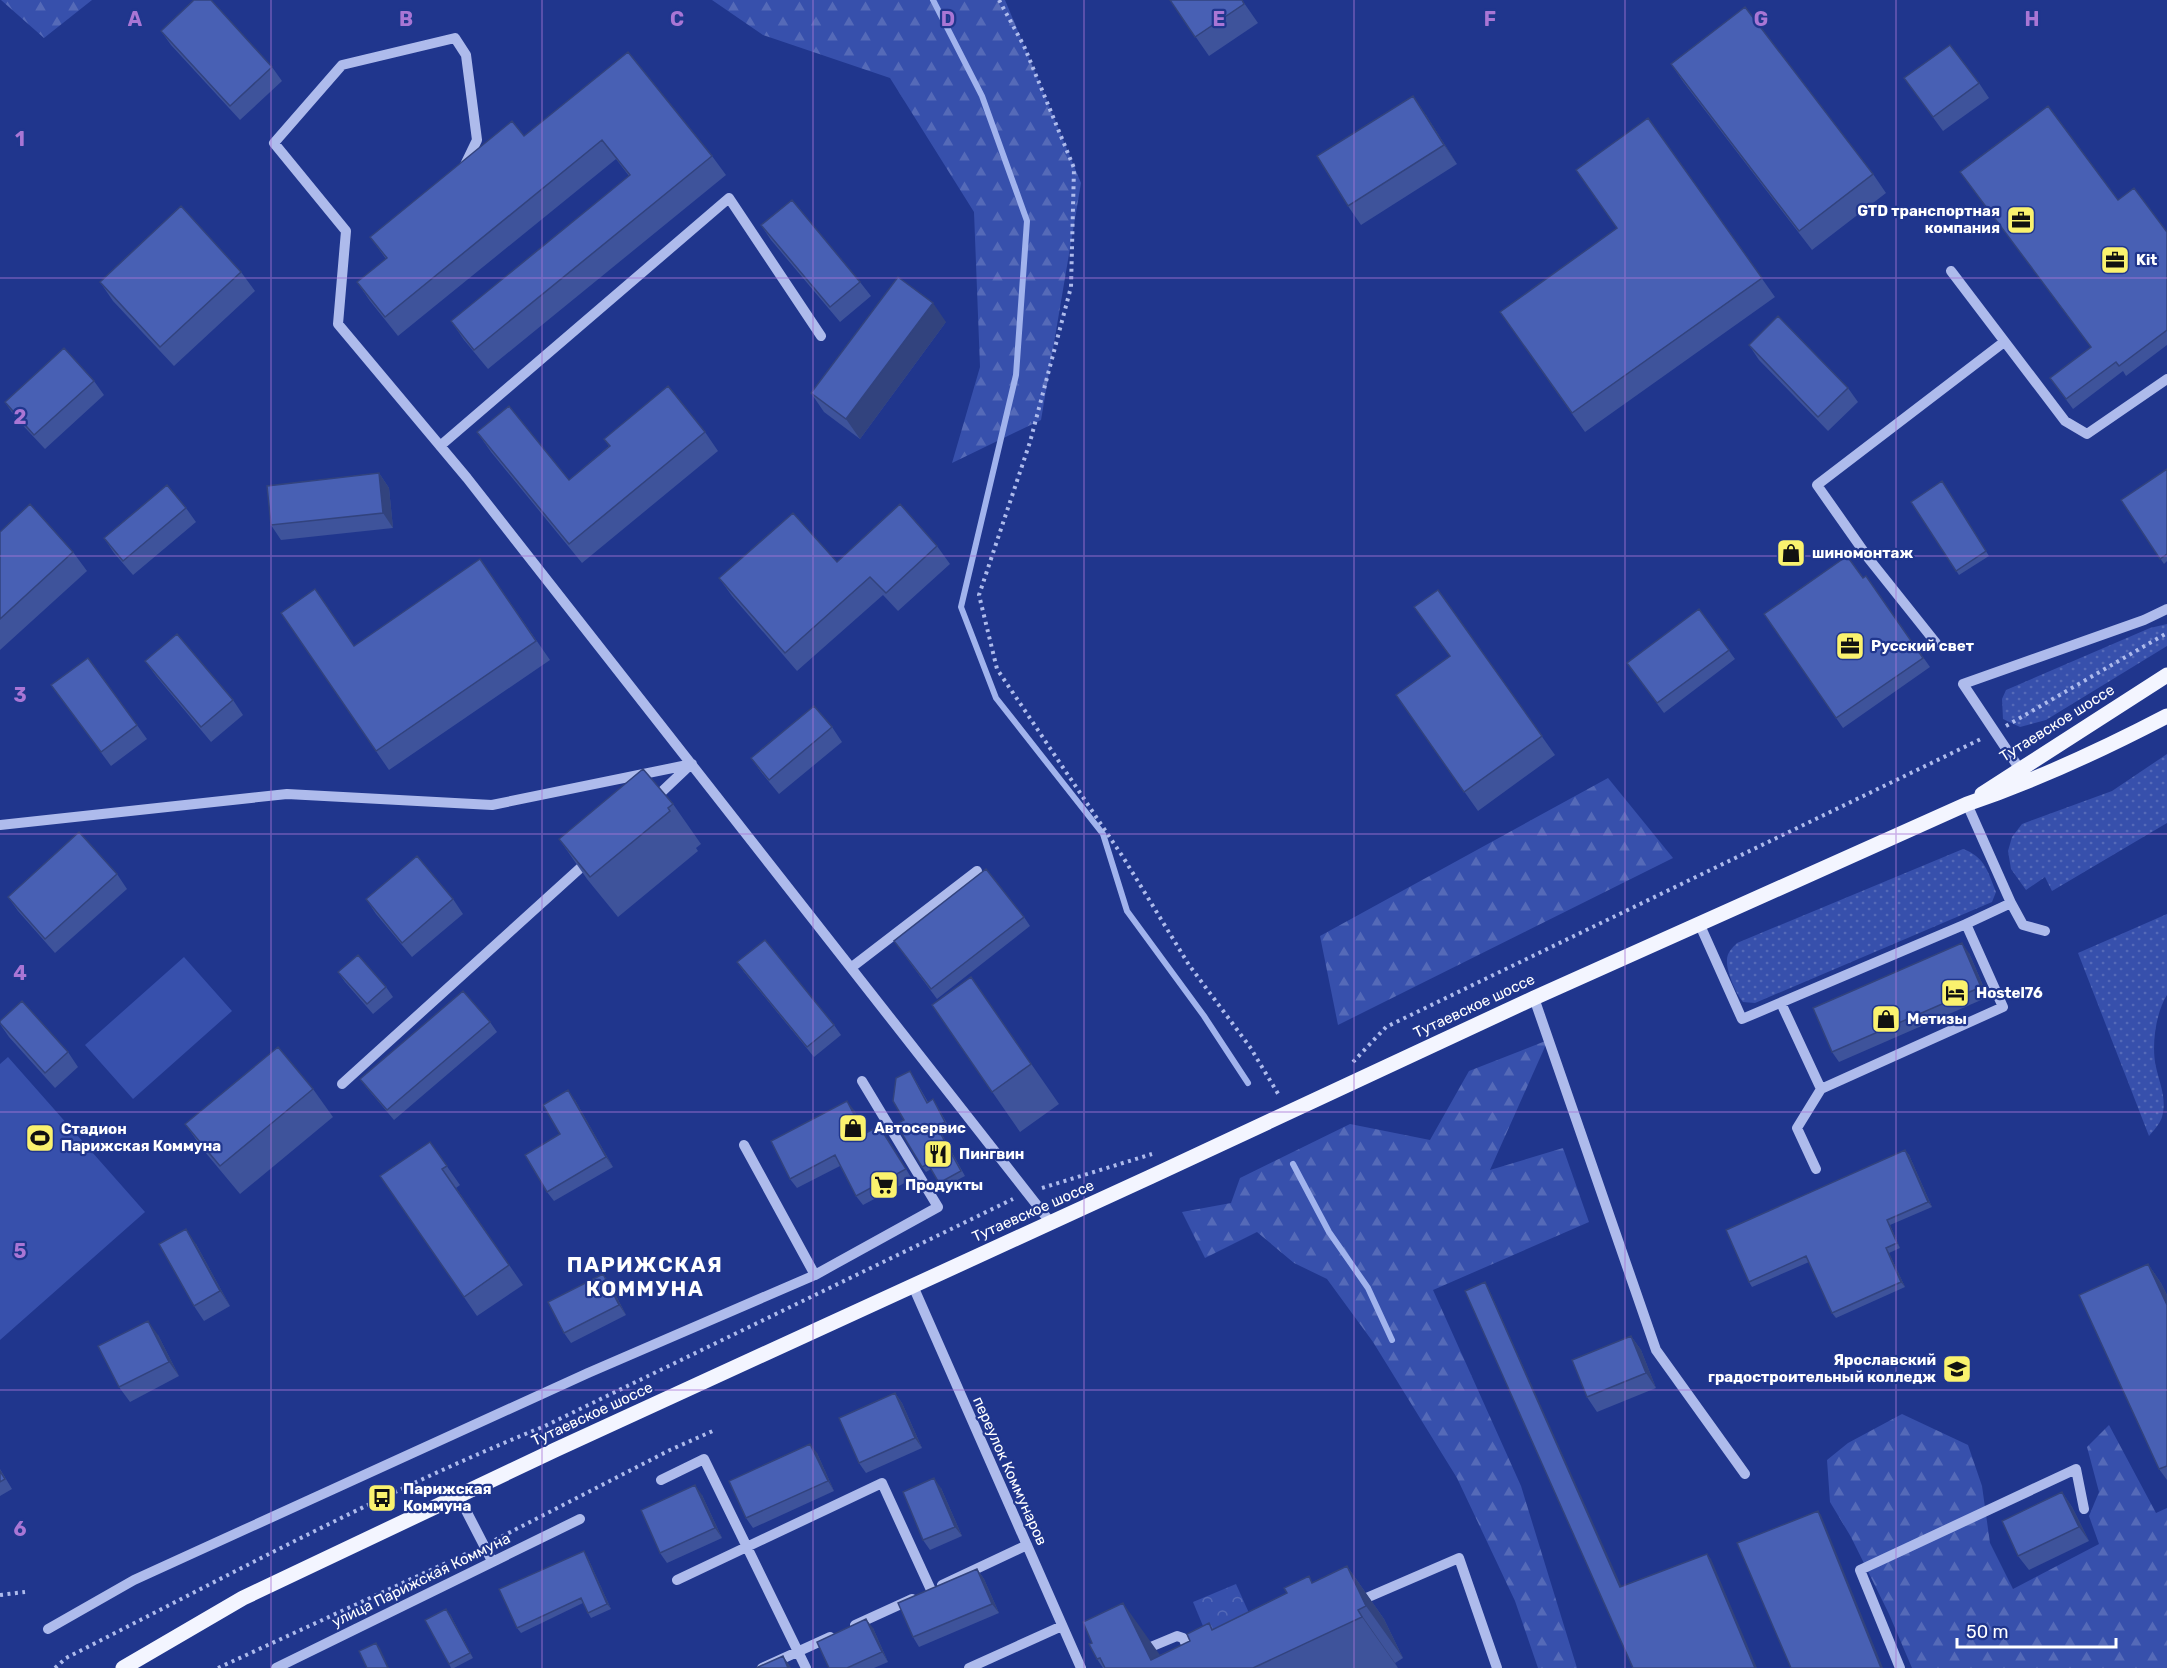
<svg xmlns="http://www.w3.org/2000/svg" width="2167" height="1668" font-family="Rubik,sans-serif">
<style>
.grass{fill:url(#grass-dots)}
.forest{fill:url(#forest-firs)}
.park{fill:url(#park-crowns)}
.pitch{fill:#3750ac}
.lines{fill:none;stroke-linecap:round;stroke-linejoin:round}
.stream{stroke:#a1b3ed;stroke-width:6}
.path{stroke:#aebbec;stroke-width:4;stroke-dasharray:3 4.5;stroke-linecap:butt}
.minor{stroke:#aebbec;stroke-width:10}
.major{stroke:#f3f5ff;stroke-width:15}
.wall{fill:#3e539b}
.shaded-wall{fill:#32437e}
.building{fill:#4860b4;stroke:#32437e;stroke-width:1.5}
.grid{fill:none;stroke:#a976d5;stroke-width:1.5;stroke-opacity:0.55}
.labels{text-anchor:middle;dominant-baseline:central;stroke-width:4.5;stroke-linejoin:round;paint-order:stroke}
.poi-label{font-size:15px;font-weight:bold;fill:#fff;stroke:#20368d;text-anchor:start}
.street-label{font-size:15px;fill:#fff;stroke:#20368d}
.district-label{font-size:21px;font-weight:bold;letter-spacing:1.5px;fill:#fff;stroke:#20368d}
.grid-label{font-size:20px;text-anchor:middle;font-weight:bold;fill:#a976d5;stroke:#20368d;stroke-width:4.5;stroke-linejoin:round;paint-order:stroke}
</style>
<defs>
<pattern id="grass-dots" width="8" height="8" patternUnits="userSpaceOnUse" patternTransform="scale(1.5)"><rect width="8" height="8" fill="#3750ac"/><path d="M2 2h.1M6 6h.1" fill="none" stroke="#556ab8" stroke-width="1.8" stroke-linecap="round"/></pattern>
<pattern id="forest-firs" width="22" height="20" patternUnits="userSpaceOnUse" patternTransform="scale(1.5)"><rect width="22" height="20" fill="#3750ac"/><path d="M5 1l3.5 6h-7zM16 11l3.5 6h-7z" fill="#556ab8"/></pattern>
<pattern id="park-crowns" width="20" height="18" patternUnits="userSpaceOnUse" patternTransform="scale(1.5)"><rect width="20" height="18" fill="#3750ac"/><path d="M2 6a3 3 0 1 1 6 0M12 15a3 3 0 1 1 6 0" fill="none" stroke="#556ab8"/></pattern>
</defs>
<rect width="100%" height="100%" fill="#20368d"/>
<path class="grass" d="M2167,624V646L2046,720L2020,727L2003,719L2002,699L2006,690L2150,628Z
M2167,754V823L2052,891L2045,877L2026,890L2011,869L2008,851L2012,837L2022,824L2112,791Z
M1963,849C1985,857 1988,872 1996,892L1992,902L1755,1003L1743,1002C1736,994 1726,971 1727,960C1727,953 1732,948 1737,943Z
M2167,914V995C2156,1012 2151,1046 2156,1067C2160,1085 2167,1099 2162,1117C2160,1124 2153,1131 2149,1136L2078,953Z"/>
<path class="forest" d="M1,0H92L44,38Z
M712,0H1005L1081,183L1041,420L952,463L980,367L974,212L890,78L763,35Z
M1608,778L1673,858L1338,1025L1320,936Z
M1548,1040L1490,1170L1563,1148L1589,1222L1433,1290L1521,1486L1577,1668H1538L1515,1601L1457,1478L1373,1342L1327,1279L1294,1263L1257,1232L1205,1258L1182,1212L1231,1203L1240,1178L1350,1124L1430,1140L1469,1071Z
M1902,1414L1968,1445L1982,1486L1990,1543L2013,1589L2099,1544L2089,1516L2099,1492L2087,1447L2109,1425L2156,1513L2167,1508V1668H1912L1889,1614L1851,1537L1830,1502L1827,1460L1848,1443Z"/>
<path class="park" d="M1236,1584L1257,1631L1213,1650L1193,1602Z"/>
<path class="pitch" d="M184,957L232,1011L133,1099L85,1045Z
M8,1057L145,1212L0,1340V1064Z"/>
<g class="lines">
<path class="stream" d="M933,0L982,96L1027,221L1016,375L961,607L996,698L1103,834L1127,911L1204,1016L1248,1083
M1293,1164L1329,1232L1368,1288L1392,1340"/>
<path class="path" d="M999,0L1024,46L1074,168L1071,287L1030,442L979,595L997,669L1123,857L1189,965L1250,1047L1280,1097
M2006,726L2167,633
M1353,1062L1386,1027L1981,739
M1042,1188L1152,1154
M495,1540L670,1450L715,1430
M0,1595L25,1592
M55,1668L66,1658C224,1578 381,1492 545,1426L1013,1199
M218,1668L470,1552"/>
<path class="minor" d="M464,167L477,140L466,55L455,38L342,65L274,143L346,231L338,324L467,478L1051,1223
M1951,271L2065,421L2087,434L2167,379
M440,446L729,198L821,336
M1936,643L1869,559L1817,485L2004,342
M2019,768L1963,684L2144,620L2167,609
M652,801L691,764
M0,825L287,794L492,805L692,764
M2011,903L2023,925L2045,931
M1699,923L1742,1019L1966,924L2003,1007L1821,1089
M1966,924L2011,903L1967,804
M852,967L977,871
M1534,998L1656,1350L1745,1474
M1781,1003L1821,1089L1797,1128L1816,1169
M342,1084L588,861
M815,1275L938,1207L862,1081
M913,1286L1081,1668
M661,1480L704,1459L806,1668
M458,1495L492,1561
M677,1580L882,1483L931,1590
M942,1585L1027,1545
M1357,1602L1459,1558L1497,1668
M855,1625L912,1599
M48,1629L134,1580L588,1373L815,1275L744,1145
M1141,1651L1177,1636L1183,1638L1192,1656
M276,1668L580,1519
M762,1668L830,1637
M969,1668L1062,1626
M1900,1668L1860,1570L2076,1469L2084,1509"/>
<path class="major" d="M1982,794L2167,675
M123,1668L243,1598L555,1450L1150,1177L1534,998L1967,804C2037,780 2102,750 2167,716"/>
</g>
<path class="wall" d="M1170,0H1242L1258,23L1209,56Z
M161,31L272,67L282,81L240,120L171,45Z
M628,52L712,156L726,175L488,369L464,340L451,321L629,176L616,159L398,336L370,301L357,282L386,259L370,237L524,136Z
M1671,64L1873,174L1886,193L1812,250L1684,83Z
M1979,83L1989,98L1943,131L1915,93Z
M1426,115L1457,164L1361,225L1348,206Z
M1648,118L1775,297L1585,432L1500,312L1617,228Z
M2118,200L2167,232V345L2126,376L2123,371L2073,409L2050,378L2091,347Z
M761,225L860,282L871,296L840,322L771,240Z
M241,272L255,291L174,366L113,301L100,282Z
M946,322L860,439L824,412L811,393Z
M1749,345L1848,388L1858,402L1828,431L1759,360Z
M94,381L104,395L45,449L15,417L5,402Z
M477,432L569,480L609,446L604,439L705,432L718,451L582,563L491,452Z
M2167,469V561L2164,564L2121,500Z
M379,473L389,488L393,528L281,540L271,525Z
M1942,481L1989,556L1959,575L1911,502Z
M186,508L196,522L133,575L114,553L104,538Z
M0,532L73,552L87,571L0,650Z
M937,546L950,564L898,611L883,595L797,671L732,596L719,578L837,562Z
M480,559L550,660L389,770L281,613L354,646Z
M1866,576L1930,667L1843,728L1764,614L1863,578Z
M1438,590L1555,755L1478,811L1396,695L1450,657Z
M1699,609L1735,659L1664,713L1627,663Z
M145,661L233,700L243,715L211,742L156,676Z
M51,685L137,725L147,739L111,766Z
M832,727L842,742L779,794L761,772L751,758Z
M673,804L701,844L696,848L698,851L618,917L587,879L559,839Z
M117,874L127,889L55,953L18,911L8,897Z
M366,899H453L463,914L412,957L376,914Z
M1024,917L1030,926L937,999L894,941Z
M1969,953L1988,997L1839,1062L1832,1052Z
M737,962L834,1025L841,1035L814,1057L744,972Z
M338,972L386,987L393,997L373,1014L345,982Z
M971,977L1059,1104L1020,1132L932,1005Z
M490,1022L497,1032L394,1120L367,1088L360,1079Z
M0,1024L68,1052L78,1067L55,1088L9,1037Z
M913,1076L928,1102L936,1104L949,1127L940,1131L965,1176L942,1188L931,1169L926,1172L922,1167L904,1120Z
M313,1089L333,1117L240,1194L205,1152L185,1124Z
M575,1100L613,1167L554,1201L547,1192L560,1134Z
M854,1110L866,1133L886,1136L912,1179L863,1205L856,1196L840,1166L797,1188L790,1179Z
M430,1142L460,1185L456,1188L523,1285L477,1316L380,1176Z
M1905,1150L1909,1155L1932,1207L1890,1225L1900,1248L1889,1253L1905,1287L1836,1318L1832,1313L1809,1262L1752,1287L1749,1282Z
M196,1244L230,1306L204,1321L194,1306Z
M2148,1264L2161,1283L2167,1295V1480L2159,1469Z
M603,1274L610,1284L626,1315L571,1343L564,1333Z
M158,1335L179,1376L130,1402L119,1387Z
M1631,1336L1641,1350L1656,1388L1597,1412L1587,1397Z
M895,1393L902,1403L922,1448L866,1473L859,1463Z
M817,1453L834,1491L753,1528L746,1518Z
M0,1469L12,1489L0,1496Z
M941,1488L962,1536L930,1550L923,1540Z
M2062,1492L2072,1507L2089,1541L2029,1570L2018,1556Z
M702,1495L722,1538L667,1563L660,1553Z
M587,1556L611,1609L591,1618L588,1613L583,1603L521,1633L517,1628Z
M1347,1566L1384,1619L1403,1658L1395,1663L1398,1668H1103L1097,1659L1089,1644L1160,1655L1190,1641L1209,1623L1213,1629Z
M977,1569L984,1579L999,1613L919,1647L913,1637Z
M450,1614L473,1658L454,1668H451L449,1664Z
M873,1628L888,1662L874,1668H829Z"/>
<path class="shaded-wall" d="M1413,96L1426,115L1457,164L1444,145Z
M933,303L946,322L860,439L846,419Z
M379,473L389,488L393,528L383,513Z
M1962,943L1969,953L1988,997L1981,987Z
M568,1090L575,1100L613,1167L606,1157Z
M847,1101L854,1110L871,1144L864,1134Z
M1905,1150L1909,1155L1932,1207L1928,1202Z
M1887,1220L1890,1225L1900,1248L1897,1243Z
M186,1229L196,1244L230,1306L220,1291Z
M1886,1248L1889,1253L1905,1287L1901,1282Z
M2148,1264L2161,1283L2167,1295V1305Z
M603,1274L610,1284L626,1315L619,1305Z
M1485,1282L1488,1287L1624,1592L1620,1587Z
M148,1321L158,1335L179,1376L169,1362Z
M1631,1336L1641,1350L1656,1388L1646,1373Z
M895,1393L902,1403L922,1448L915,1438Z
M810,1444L817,1453L834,1491L828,1481Z
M934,1478L941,1488L962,1536L955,1527Z
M695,1485L702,1495L722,1538L715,1528Z
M2062,1492L2072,1507L2089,1541L2079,1527Z
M1818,1511L1821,1515L1883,1668H1881Z
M584,1551L587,1556L611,1609L607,1604Z
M1707,1554L1711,1559L1757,1668H1755Z
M1347,1566L1384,1619L1403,1658L1366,1606Z
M977,1569L984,1579L999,1613L992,1604Z
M1123,1603L1160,1655L1151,1660Z
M446,1609L450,1614L473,1658L470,1653Z
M1358,1610L1395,1663L1398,1668L1362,1617Z
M866,1619L873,1628L888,1662L882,1652Z
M376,1643L380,1648L389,1668H388Z
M783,1656L790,1666L791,1668H788Z"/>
<path class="building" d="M194,0H211L272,67L230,106L161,31Z
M1170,0H1242L1244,4L1195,37Z
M1745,7L1873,174L1799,231L1671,64Z
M1950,45L1979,83L1933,117L1904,78Z
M628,52L712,156L474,350L451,321L630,175L602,140L385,317L357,282L387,258L370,237L512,121L524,136Z
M1413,96L1444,145L1348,206L1317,156Z
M2048,106L2118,200L2134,188L2167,232V330L2119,366L2116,362L2066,399L2050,378L2091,347L1960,172Z
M1648,118L1762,278L1572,413L1500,312L1617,228L1576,170Z
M792,200L860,282L830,307L761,225Z
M181,206L241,272L160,347L100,282Z
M898,277L933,303L846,419L811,393Z
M1778,316L1848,388L1818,417L1749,345Z
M64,348L94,381L34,435L5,402Z
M668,386L705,432L569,544L477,432L509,406L569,480L610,446L604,439Z
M2167,469V554L2160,559L2121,500Z
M379,473L383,513L271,525L267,486Z
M1942,481L1986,551L1956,571L1911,502Z
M167,485L186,508L123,561L104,538Z
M30,504L73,552L0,619V532Z
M900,504L937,546L886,593L870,577L785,653L719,578L793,513L837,562Z
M1847,556L1863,578L1866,576L1923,658L1836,718L1764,614Z
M480,559L536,641L376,751L281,613L315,589L354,646Z
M1438,590L1542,736L1464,792L1396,695L1450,656L1414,607Z
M1699,609L1729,650L1657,703L1627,663Z
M177,634L233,700L201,727L145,661Z
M88,658L137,725L101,752L51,685Z
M814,706L832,727L769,780L751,758Z
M643,769L673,804L668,808L670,811L590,877L559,839Z
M79,832L117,874L45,939L8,897Z
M417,856L453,899L402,943L366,899Z
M986,869L1024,917L931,989L894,941Z
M765,940L834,1025L807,1047L737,962Z
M1962,943L1981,987L1832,1052L1813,1008Z
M358,955L386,987L367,1004L338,972Z
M971,977L1031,1064L992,1092L932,1005Z
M463,991L490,1022L387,1110L360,1079Z
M22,1001L68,1052L45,1073L0,1023V1021Z
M278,1047L313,1089L220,1166L185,1124Z
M910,1071L927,1103L933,1099L945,1122L937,1127L961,1171L939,1183L928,1164L922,1167L896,1124L904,1120L893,1101L896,1078Z
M568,1090L606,1157L547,1192L525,1155L560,1134L543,1105Z
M847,1101L864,1134L879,1126L906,1169L856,1196L835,1155L790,1179L771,1141Z
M430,1142L447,1166L442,1169L509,1265L464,1297L380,1176Z
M1905,1150L1928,1202L1887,1220L1897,1243L1886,1248L1901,1282L1832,1313L1806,1256L1749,1282L1726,1230Z
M186,1229L220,1291L194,1306L159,1244Z
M2148,1264L2167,1305V1466L2159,1469L2079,1295Z
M603,1274L619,1305L564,1333L548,1302Z
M1485,1282L1620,1587L1707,1554L1755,1668H1633L1465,1291Z
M148,1321L169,1362L119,1387L98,1346Z
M1631,1336L1646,1373L1587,1397L1572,1360Z
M895,1393L915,1438L859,1463L839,1418Z
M810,1444L828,1481L746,1518L729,1481Z
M0,1471L5,1479L0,1482Z
M934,1478L955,1527L923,1540L903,1492Z
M695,1485L715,1528L660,1553L641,1510Z
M2062,1492L2079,1527L2018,1556L2002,1521Z
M1818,1511L1881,1668H1791L1737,1543Z
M584,1551L607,1604L588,1613L581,1598L517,1628L499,1589Z
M1347,1566L1366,1606L1358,1610L1362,1617L1253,1668H1105L1100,1658L1097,1659L1089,1644L1092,1643L1083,1622L1123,1603L1151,1660L1190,1641L1187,1634L1209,1623L1212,1630L1287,1593L1284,1588L1309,1576L1312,1583Z
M977,1569L992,1604L913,1637L898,1603Z
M446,1609L470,1653L449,1664L425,1620Z
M866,1619L882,1652L847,1668H829L817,1642Z
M376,1643L388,1668H367L359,1651Z
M783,1656L788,1668H756Z"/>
<path class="grid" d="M271,0V1668M542,0V1668M813,0V1668M1084,0V1668M1354,0V1668M1625,0V1668M1896,0V1668M0,278H2167M0,556H2167M0,834H2167M0,1112H2167M0,1390H2167"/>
<defs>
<g id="office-square" transform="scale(1.5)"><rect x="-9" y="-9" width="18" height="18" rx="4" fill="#faf26e" stroke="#20368d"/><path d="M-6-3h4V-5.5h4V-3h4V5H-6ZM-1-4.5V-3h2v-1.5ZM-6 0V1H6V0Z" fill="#111"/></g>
<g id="shop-square" transform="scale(1.5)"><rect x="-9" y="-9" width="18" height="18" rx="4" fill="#faf26e" stroke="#20368d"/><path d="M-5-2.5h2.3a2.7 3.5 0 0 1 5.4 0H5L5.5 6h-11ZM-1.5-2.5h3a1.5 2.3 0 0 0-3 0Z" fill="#111"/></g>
<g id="hotel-square" transform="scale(1.5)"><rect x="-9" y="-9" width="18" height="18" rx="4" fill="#faf26e" stroke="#20368d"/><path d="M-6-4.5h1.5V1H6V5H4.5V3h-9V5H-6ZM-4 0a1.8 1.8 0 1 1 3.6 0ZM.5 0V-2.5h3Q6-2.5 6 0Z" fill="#111"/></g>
<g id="stadium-square" transform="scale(1.5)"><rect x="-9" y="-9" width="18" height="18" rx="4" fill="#faf26e" stroke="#20368d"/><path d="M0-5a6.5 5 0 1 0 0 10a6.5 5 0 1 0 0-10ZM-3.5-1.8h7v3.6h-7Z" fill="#111"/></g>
<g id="restaurant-square" transform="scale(1.5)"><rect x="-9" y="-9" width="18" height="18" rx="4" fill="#faf26e" stroke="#20368d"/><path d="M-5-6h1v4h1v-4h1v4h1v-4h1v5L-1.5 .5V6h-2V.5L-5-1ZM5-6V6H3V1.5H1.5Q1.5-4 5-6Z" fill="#111"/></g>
<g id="supermarket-square" transform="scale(1.5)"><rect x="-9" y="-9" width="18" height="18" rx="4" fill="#faf26e" stroke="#20368d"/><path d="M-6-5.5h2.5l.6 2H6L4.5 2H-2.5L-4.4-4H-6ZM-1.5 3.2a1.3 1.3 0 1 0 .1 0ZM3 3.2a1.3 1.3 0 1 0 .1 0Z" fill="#111"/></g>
<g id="university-square" transform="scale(1.5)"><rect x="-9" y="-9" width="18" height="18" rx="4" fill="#faf26e" stroke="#20368d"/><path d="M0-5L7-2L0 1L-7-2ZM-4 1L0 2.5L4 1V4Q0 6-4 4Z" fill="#111"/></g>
<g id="bus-square" transform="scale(1.5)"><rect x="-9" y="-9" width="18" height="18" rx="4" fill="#faf26e" stroke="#20368d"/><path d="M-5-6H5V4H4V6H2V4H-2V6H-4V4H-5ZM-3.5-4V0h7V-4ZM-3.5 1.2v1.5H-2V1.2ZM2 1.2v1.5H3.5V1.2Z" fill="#111"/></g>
</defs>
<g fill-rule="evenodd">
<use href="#office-square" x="2021" y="220"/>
<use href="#office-square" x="2115" y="260"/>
<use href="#shop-square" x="1791" y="553"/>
<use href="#office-square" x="1850" y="646"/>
<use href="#hotel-square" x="1955" y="993"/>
<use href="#shop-square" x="1886" y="1019"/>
<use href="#shop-square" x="853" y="1128"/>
<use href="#stadium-square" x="40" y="1138"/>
<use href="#restaurant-square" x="938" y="1154"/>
<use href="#supermarket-square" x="884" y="1185"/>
<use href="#university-square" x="1957" y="1369"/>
<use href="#bus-square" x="382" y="1498"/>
</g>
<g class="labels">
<g class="poi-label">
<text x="2000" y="211" text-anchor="end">GTD транспортная<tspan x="2000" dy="17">компания</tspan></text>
<text x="2136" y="260">Kit</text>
<text x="1812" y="553">шиномонтаж</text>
<text x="1871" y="646">Русский свет</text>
<text x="1976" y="993">Hostel76</text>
<text x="1907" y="1019">Метизы</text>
<text x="874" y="1128">Автосервис</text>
<text x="61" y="1129">Стадион<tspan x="61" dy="17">Парижская Коммуна</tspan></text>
<text x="959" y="1154">Пингвин</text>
<text x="905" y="1185">Продукты</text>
<text x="1936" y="1360" text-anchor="end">Ярославский<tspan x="1936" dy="17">градостроительный колледж</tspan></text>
<text x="403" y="1489">Парижская<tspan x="403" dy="17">Коммуна</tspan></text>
</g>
<g class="street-label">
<text transform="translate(2057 723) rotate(-32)">Тутаевское шоссе</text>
<text transform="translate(1474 1006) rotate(-25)">Тутаевское шоссе</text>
<text transform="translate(1033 1211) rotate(-24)">Тутаевское шоссе</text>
<text transform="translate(592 1414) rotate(-25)">Тутаевское шоссе</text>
<text transform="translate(1010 1471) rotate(66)">переулок Коммунаров</text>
<text transform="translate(421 1580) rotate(-26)">улица Парижская Коммуна</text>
</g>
<g class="district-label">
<text x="645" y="1264">ПАРИЖСКАЯ<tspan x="645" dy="24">КОММУНА</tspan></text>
</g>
</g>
<g class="grid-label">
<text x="135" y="26">A</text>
<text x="406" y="26">B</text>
<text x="677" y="26">C</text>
<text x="948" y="26">D</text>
<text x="1219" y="26">E</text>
<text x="1490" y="26">F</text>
<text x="1761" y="26">G</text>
<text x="2032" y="26">H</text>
<text x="20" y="146">1</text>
<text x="20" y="424">2</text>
<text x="20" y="702">3</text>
<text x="20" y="980">4</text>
<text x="20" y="1258">5</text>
<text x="20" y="1536">6</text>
</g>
<path d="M1957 1638v9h159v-9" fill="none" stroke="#ffffff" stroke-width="3"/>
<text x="1966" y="1638" font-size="18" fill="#ffffff" stroke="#20368d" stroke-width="4.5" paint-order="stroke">50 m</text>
</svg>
